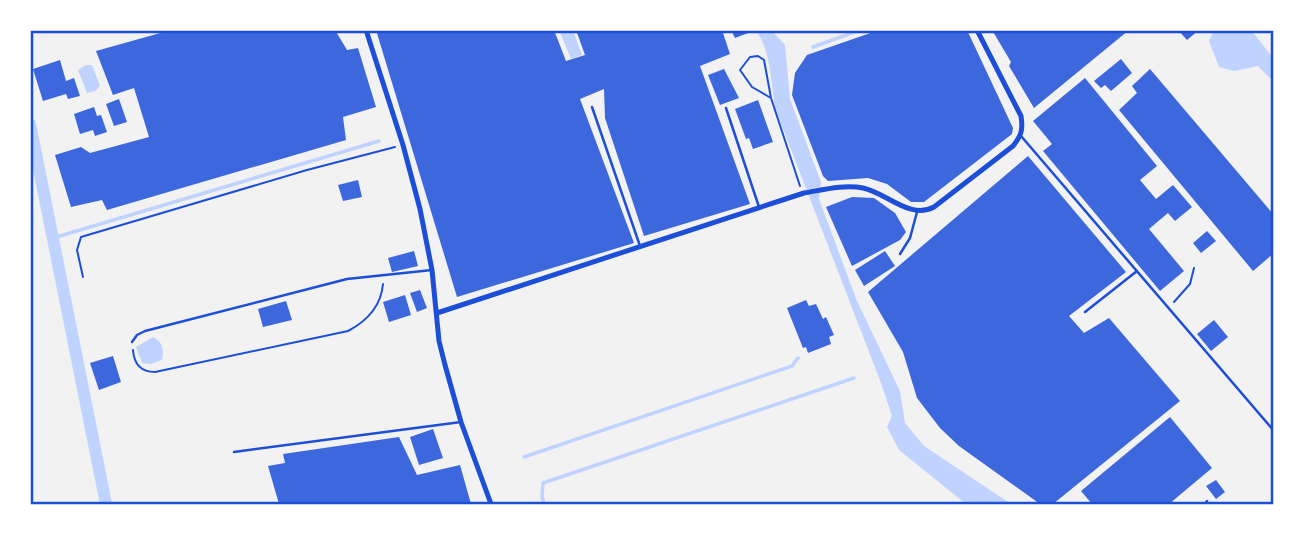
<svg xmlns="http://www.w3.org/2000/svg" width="1304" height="534" font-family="Signika,sans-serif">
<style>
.water{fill:#bfd3fe}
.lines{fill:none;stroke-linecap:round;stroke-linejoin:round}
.stream{stroke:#bfd3fe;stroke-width:3.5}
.canal{stroke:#bfd3fe;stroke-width:12}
.building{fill:#3d67dc}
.path{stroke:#1d4ed8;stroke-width:2}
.service{stroke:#1d4ed8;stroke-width:2.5}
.minor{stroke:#1d4ed8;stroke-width:5}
.neatline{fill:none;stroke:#1d4ed8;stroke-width:2.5}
</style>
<rect width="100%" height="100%" fill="#f2f2f2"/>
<path class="water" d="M559,30H573L582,55L571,59Z
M756,30H771L785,45L790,99L821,182L819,199L857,301L900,391L905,423L924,446L1011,504H966L899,450L887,427L892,416L881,383L775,108C771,82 771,52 756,30Z
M1214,30H1251L1274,59V82L1258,66L1234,71L1219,67L1209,41Z
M86,65H92L100,86L95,91L87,93L78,70Z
M153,337C163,342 164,349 162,360L151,364L142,363L136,347Z"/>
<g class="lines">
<path class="stream" d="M813,47L860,30
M53,238L379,141
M524,457L792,366L798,358
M544,504L542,496L543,483L854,378"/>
<path class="canal" d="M30,124L106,504"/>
</g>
<path class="building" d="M171,30H335L347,50L358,48L376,107L343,117L346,140L107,210L102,200L71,207L55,155L81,147L90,153L149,137L134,88L113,95L96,51Z
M376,30H554L566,61L585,55L576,30H722L730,54L700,66L750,204L644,236L605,118L604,89L580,99L634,243L457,297Z
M731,30H751V32L735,38Z
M879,30H967L1013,128L1012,134L924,202H911L887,184L868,178L828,181L823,176L792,95L795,73L807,55Z
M992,30H1129L1034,108L1009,66L1011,62Z
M1178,30H1199L1187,40Z
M1121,59L1132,73L1111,91L1105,85L1101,88L1094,81Z
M60,60L66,81L74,78L80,96L68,99L66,94L43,101L33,69Z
M724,69L739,98L720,105L708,75Z
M1150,69L1274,215V253L1253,271L1119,110L1137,93L1132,86Z
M1085,78L1157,166L1140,180L1156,199L1173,185L1192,207L1175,221L1168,213L1149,229L1184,271L1160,291L1043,151L1052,144L1033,121Z
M119,99L127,122L114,126L106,104Z
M758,100L773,142L753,149L749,138L746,139L735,109Z
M94,107L97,116L101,115L107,132L95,136L93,130L80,134L74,114Z
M1028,156L1126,272L1069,316L1084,333L1109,318L1180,401L1053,504H1040L959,446L940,428L917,398L903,352L868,292Z
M358,180L362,197L343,201L338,185Z
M852,197L874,198L895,213L906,232L900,240L852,266L826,207Z
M1207,231L1216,241L1201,253L1193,243Z
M414,251L418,266L392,272L388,258Z
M885,251L895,266L864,286L855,270Z
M420,290L427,308L417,312L410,293Z
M405,295L411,315L389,322L383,302Z
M806,300L809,306L816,304L823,319L826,317L834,335L829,337L831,344L808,353L806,347L803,348L787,308Z
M286,301L292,320L263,327L258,309Z
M1214,320L1228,337L1211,351L1197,334Z
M113,356L121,382L99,390L90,363Z
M1170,417L1212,468L1169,504H1092L1081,491Z
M433,429L443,458L419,465L410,437Z
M399,437L417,475L460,465L471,504H279L268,466L285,463L283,454Z
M1216,480L1225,492L1216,499L1206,486Z"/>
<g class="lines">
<path class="path" d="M771,98L752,87L740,70L750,57L758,56L764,60L771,98L800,186
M83,277L77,250L81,237L307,170L395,147
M1174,302L1190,284L1194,268
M133,350C134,364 141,372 155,372L348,331C367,321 381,307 383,284"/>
<path class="service" d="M592,107L640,246
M726,108L759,207
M1021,136L1274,431
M900,254L910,238L917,212
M1085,312L1137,271
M132,342L137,335L145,331L347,279L432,270
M234,452L461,422
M1205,504L1207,501"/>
<path class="minor" d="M366,30L403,145L420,209L432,270L439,341L445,365L461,422L491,504
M437,313L804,193C822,190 845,184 863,188C887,193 910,220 934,207L1013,146C1022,135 1023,129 1021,116L977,30"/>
</g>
<rect width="1304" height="534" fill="none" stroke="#ffffff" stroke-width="63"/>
<rect x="32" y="32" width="1240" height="471" class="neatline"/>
</svg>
